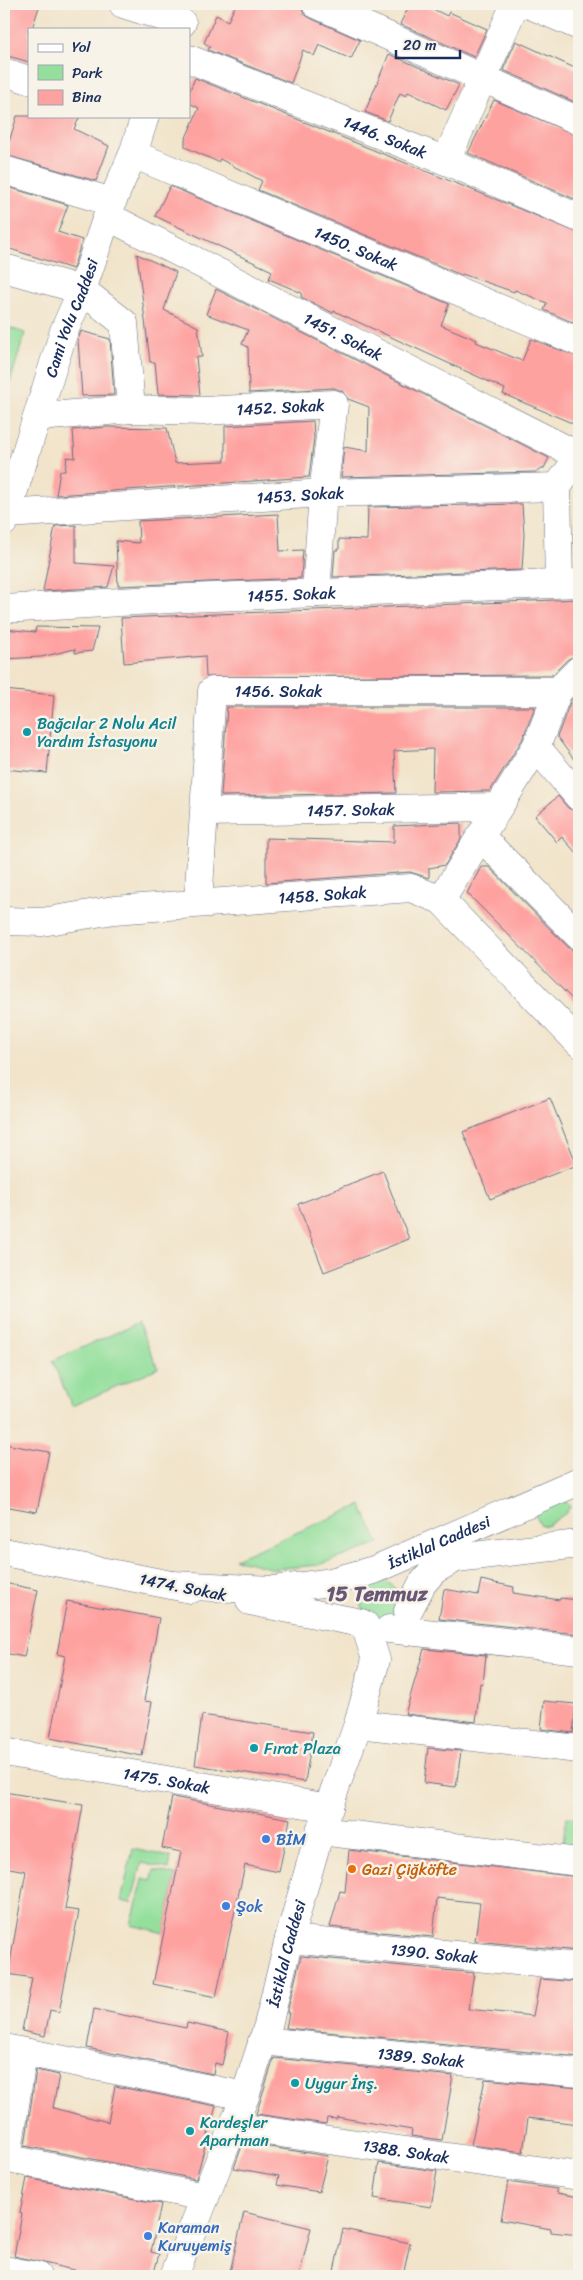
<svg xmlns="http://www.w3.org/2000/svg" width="583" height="2280" font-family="Sriracha,sans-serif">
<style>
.green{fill:#93df9b;stroke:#57877c}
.building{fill:#fea2a0}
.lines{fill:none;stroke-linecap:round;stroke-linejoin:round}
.minor-casing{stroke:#666e84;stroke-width:29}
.minor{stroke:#fff;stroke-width:28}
.culture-dot{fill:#0f9aa8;stroke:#f7f3e8;stroke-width:2}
.shop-dot{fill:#3f7fe0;stroke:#f7f3e8;stroke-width:2}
.food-dot{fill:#e8710a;stroke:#f7f3e8;stroke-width:2}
.labels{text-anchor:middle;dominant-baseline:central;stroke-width:5;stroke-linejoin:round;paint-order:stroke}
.street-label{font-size:16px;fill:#1b2f5e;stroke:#f7f3e8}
.culture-label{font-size:16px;fill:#0d838f;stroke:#f7f3e8;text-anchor:start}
.shop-label{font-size:16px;fill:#366cbe;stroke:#f7f3e8;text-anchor:start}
.food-label{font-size:16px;fill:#c56008;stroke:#f7f3e8;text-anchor:start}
.district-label{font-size:21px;font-weight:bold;fill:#6a5775;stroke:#f7f3e8}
</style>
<rect width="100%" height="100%" fill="#f7f3e8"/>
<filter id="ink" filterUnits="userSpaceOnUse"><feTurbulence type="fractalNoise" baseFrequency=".02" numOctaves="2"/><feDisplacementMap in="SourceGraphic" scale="10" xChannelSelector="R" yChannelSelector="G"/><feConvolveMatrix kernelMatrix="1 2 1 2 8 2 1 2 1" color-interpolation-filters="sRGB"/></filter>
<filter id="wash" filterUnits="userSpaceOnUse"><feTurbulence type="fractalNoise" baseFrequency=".0096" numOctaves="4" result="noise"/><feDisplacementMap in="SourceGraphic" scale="20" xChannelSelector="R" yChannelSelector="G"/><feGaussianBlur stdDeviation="1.12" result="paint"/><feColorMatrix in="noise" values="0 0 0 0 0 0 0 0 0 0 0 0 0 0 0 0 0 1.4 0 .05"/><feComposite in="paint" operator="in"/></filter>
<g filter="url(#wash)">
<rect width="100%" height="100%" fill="#f1e4ca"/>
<path class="green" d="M4,326L25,333L4,402Z
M138,1323L158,1368L72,1406L52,1361Z
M561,1500L568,1503L570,1507L566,1513L547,1526L541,1525L535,1515L536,1509Z
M361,1505L379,1544L318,1565L274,1569L235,1559Z
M361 1600a19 19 0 1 1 38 0a19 19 0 1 1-38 0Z
M566,1817L579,1818V1847L563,1845Z
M133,1849L171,1857L169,1869L142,1863L131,1903L121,1901Z
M154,1870L176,1875L164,1933L131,1925L143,1879L151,1881Z"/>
<g id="blocks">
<path class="building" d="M4,4H40L32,29H29V62L4,55Z
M236,4H294L301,7L304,14L310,18L360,40L351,59L319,45L314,56L303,50L291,83L208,50L210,46L204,43L216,15L228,21Z
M410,4H423L447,16L449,12L487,29L474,57L400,24Z
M516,41L579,70V104L503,70Z
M389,54L459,85L446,110L408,92L406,96L400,93L388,121L365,112Z
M195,78L579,233V325L544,310L547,303L515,290L514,292L462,274L461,275L258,190L262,181L220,159L218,162L185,147V140L199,108L189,103V92Z
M494,100L579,136V201L468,153Z
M17,116H80L74,129L109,146L96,181L5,155Z
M4,186L68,205L58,232L82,240L73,269L4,247Z
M170,186L449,304L441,325L477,340L476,342L522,361L531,339L579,357V426L503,394L505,389L334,311L333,313L301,297L302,293L269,279L272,271L155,216Z
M137,254L176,272L164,310L198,327L202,357H196L200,395L158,394L155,362H150Z
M216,289L549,458L544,468L536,472L341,477L344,447L368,451L369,407L348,399L342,391L334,388L249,393L248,347L242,344L248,330L206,314Z
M81,331L110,339L114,395L82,396L78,340Z
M313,421L314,437L309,477L56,495L60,471H65L67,457L75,458L73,430L107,427L167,428L175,463L225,461V426Z
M522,504L524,535L522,570L333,577L335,550H339V539L367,540L368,507Z
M278,514L280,551L303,550L301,578L118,586L116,541L139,543L138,521Z
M76,525V563L114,566L108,587L43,591L55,526Z
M579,599V655L568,659L552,675L206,677L205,656L124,663L121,618Z
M36,627L98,628L92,651L75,653V649L41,657L4,659V629L35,632Z
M4,690L54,695L47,773L4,769Z
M579,692V766L557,737L571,700Z
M227,707H535L522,740L490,791L432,792L433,749L394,751L396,793L221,796Z
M558,796L568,808L579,812V856L562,837L557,842L535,816Z
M461,823V839L445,865L429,868V878L410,872L266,883V838L394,842V826Z
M481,867H489L568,947L579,955V1006L467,893Z
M550,1098L577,1165L490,1199L463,1132Z
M383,1171L409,1239L324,1272L298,1204Z
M4,1444L49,1452L37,1512L4,1506Z
M481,1580L514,1587L513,1593L560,1600V1598L579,1600V1634L439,1619L444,1589L478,1595Z
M4,1583L38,1590L24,1657L4,1653Z
M67,1601L159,1618L144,1701L152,1702L142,1756L50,1738L65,1656L57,1654Z
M424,1649L486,1655L483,1684L480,1683L476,1722L405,1714Z
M544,1701L576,1704L573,1733L541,1729Z
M202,1715L313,1732L305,1782L195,1765Z
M428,1748L461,1751L456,1787L424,1783Z
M4,1792L83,1805L65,1909L79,1911L59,2012L50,2010L45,2036L22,2031L32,1978L8,1974L26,1871L4,1867Z
M172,1797L290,1819L279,1872L245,1865L216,1997L153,1984L181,1852L162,1848Z
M349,1850L579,1877V1951L475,1941L480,1903L437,1898L433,1937L330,1927L340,1891L345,1892Z
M301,1956L474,1973L468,2009L533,2016L540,1979L579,1982V2057L286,2028L289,2013H287Z
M94,2009L186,2028L187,2023L229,2032L222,2065L215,2063L213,2074L87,2048Z
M274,2058L453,2076L442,2140L411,2136L412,2130L337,2117V2119L327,2118L326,2124L256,2114Z
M36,2070L59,2075L53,2108L108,2122L115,2086L216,2106L196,2179L25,2146Z
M485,2079L579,2088V2124L528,2118L523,2152L471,2145Z
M243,2143L328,2156L319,2192L277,2185L279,2176L234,2168Z
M379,2163L437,2171L431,2207L374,2198Z
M27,2178L161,2204L151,2252L159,2254L153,2276H99L14,2256L22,2214L20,2213Z
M508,2182L557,2189V2193L579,2197V2235L551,2232V2229L501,2220Z
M244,2212L311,2228L299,2276H229Z
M343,2229L410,2243L403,2276H333Z"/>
</g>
</g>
<g filter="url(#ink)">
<use href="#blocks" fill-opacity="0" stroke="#666e84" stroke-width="1"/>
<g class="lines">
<g class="minor-casing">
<g id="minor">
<path d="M123,4L182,23"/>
<path d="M316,4L579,121"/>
<path d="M528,4L579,26"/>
<path id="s1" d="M189,59L446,161L579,218"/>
<path d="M4,72L29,80"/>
<path id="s2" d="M133,154L579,342"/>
<path d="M446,161L515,4"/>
<path d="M4,170L112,202"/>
<path id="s3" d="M107,216L579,456"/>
<path d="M4,268L82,290L124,323L131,409"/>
<path id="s4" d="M39,417L131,409L203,411L334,404L323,493L316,593"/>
<path d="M557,487L559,583"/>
<path id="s5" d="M7,514L323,493L557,487L579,457"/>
<path id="s6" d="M4,522L64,331L82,290L112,202L133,154L145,116"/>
<path id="s7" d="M4,609L187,598L579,583"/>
<path d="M536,747L579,797"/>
<path id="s8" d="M205,812L497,807"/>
<path d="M480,836L579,936"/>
<path d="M441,900L536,747L558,691L579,670"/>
<path id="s9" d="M198,903L212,691H558"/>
<path id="s10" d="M4,921L42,922L114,910L411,888L441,900L579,1043"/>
<path d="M4,1552L191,1589"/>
<path id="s11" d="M173,1585L273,1590L331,1582L374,1570L579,1481"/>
<path d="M250,1601L361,1623"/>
<path d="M408,1611L422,1584L434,1570L456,1558L579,1544"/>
<path d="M389,1629L579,1650"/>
<path d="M358,1724L579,1749"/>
<path id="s12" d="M4,1752L329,1808"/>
<path d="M320,1831L579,1862"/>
<path id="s13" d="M289,1939L579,1967"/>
<path id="s14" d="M262,2041L579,2073"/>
<path d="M4,2048L245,2096"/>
<path id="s15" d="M232,2126L579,2176"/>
<path d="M4,2158L205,2197"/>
<path d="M7,2158L23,2052"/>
<path d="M4,2270L37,2276"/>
<path id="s16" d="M174,2276L245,2096L268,2025L289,1939L320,1831L358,1724L376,1660L365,1625"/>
</g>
</g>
<use href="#minor" class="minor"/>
</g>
</g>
<g class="culture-dot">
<circle cx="27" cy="732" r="5"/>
<circle cx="254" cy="1748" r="5"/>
<circle cx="295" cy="2083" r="5"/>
<circle cx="190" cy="2131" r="5"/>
</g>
<g class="shop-dot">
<circle cx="266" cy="1839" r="5"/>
<circle cx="226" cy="1906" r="5"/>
<circle cx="148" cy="2236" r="5"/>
</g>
<circle class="food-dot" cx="352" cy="1869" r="5"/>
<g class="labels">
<g class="street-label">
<text stroke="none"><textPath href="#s1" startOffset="211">1446. Sokak</textPath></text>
<text stroke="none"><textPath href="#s2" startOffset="242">1450. Sokak</textPath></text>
<text stroke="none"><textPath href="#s6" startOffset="215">Cami Yolu Caddesi</textPath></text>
<text stroke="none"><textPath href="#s3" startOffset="265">1451. Sokak</textPath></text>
<text stroke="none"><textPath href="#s4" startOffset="242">1452. Sokak</textPath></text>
<text stroke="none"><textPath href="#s5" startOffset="294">1453. Sokak</textPath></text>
<text stroke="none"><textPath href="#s7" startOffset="288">1455. Sokak</textPath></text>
<text stroke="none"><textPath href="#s9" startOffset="279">1456. Sokak</textPath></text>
<text stroke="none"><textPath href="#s8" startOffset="146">1457. Sokak</textPath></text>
<text stroke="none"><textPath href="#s10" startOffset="320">1458. Sokak</textPath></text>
<text stroke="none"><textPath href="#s11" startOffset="274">İstiklal Caddesi</textPath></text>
<text transform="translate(183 1587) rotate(11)">1474. Sokak</text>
<text stroke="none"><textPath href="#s12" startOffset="165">1475. Sokak</textPath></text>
<text stroke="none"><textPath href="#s16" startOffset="342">İstiklal Caddesi</textPath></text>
<text stroke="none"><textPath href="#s13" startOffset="146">1390. Sokak</textPath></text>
<text stroke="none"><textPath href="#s14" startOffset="160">1389. Sokak</textPath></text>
<text stroke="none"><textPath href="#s15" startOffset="176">1388. Sokak</textPath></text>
</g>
<g class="culture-label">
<text x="37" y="723">Bağcılar 2 Nolu Acil<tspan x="37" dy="18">Yardım İstasyonu</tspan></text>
<text x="264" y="1748">Fırat Plaza</text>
<text x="305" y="2083">Uygur İnş.</text>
<text x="200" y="2122">Kardeşler<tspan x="200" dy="18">Apartman</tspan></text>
</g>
<g class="shop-label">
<text x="276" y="1839">BİM</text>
<text x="236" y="1906">Şok</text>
<text x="158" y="2227">Karaman<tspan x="158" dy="18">Kuruyemiş</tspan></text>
</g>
<g class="food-label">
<text x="362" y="1869">Gazi Çiğköfte</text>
</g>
<g class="district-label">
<text x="377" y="1594">15 Temmuz</text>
</g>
</g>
<rect width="583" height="2280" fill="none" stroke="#f7f3e8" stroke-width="20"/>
<rect x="28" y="28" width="162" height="90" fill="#f7f3e8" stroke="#9fa5b1"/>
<rect x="38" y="44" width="25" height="8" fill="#ffffff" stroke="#9fa5b1"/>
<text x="72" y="52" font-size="15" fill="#1b2f5e">Yol</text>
<rect x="38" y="65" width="25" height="15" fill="#93df9b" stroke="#9fa5b1"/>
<text x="72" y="78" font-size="15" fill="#1b2f5e">Park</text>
<rect x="38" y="90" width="25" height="15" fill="#fea2a0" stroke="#9fa5b1"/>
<text x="72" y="102" font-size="15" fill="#1b2f5e">Bina</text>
<path d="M396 50v8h64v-8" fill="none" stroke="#1b2f5e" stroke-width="2.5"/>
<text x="403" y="50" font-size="15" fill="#1b2f5e" stroke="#f7f3e8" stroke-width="4" paint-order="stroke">20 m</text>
</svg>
